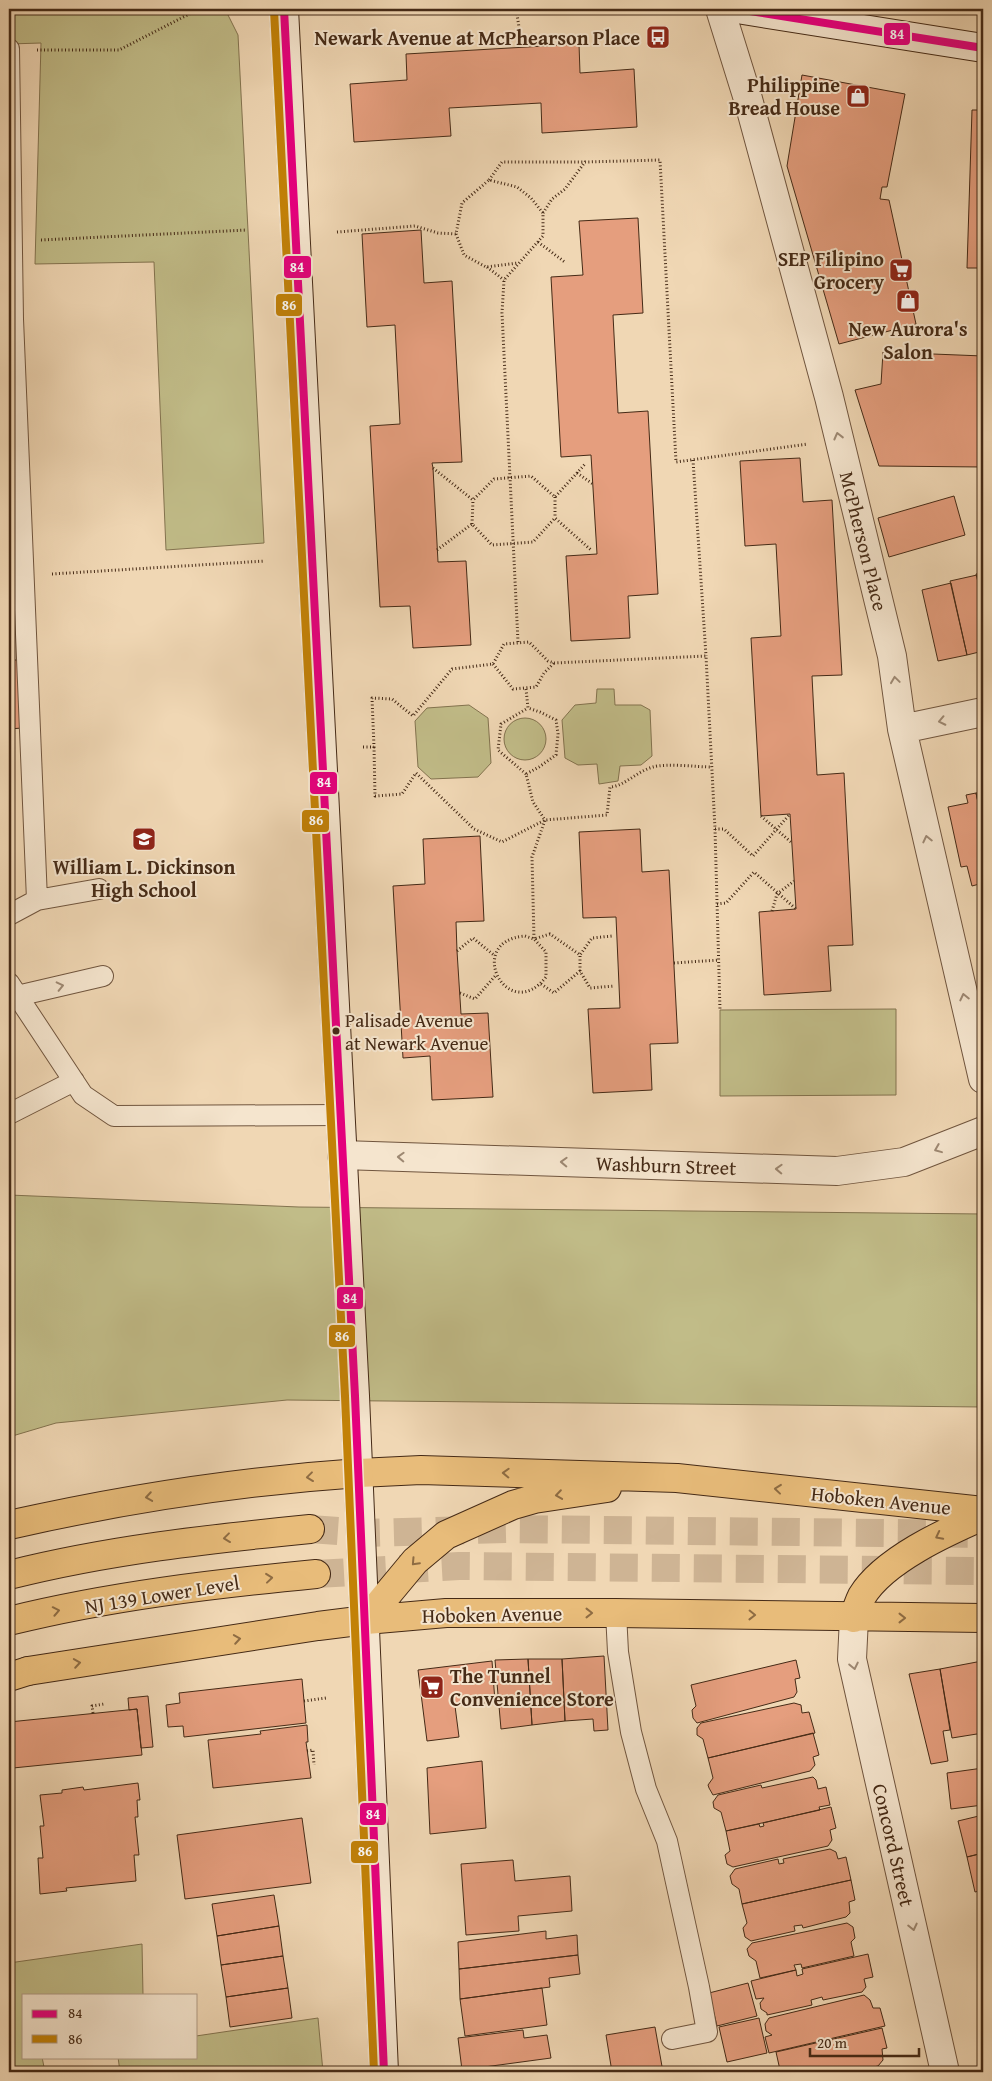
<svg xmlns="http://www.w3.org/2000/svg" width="992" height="2081" font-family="'Gentium Book Plus',serif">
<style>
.green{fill:#c1bc88;stroke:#83734f}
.building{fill:#e59e7e;stroke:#452a16}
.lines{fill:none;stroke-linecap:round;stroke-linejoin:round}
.highway-tunnel{stroke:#ceb494;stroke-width:28;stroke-dasharray:28 14;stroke-linecap:butt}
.lane-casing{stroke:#70553e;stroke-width:22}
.street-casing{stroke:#70553e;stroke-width:30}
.secondary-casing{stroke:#452a16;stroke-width:30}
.primary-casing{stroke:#452a16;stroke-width:30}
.highway-casing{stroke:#452a16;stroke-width:30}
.path{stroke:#452a16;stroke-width:3;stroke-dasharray:1 2.5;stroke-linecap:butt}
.lane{stroke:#f5e5ce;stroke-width:20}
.street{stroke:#f5e5ce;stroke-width:28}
.secondary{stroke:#f5e5ce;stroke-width:28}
.primary{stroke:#e8bc7a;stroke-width:28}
.highway{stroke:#e8bc7a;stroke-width:28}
.bus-1-casing{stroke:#f5e5ce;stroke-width:11}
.bus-2-casing{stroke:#f5e5ce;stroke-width:11}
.bus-1{stroke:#e5007d;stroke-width:8}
.bus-2{stroke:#c28107;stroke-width:8}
.oneway{stroke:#9d8872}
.oneway2{stroke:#8e6c43}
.bus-dot{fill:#452a16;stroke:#f5e5ce;stroke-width:2}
.labels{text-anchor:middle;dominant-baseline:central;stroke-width:4;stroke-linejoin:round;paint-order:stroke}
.bus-label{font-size:19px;fill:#452a16;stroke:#f5e5ce;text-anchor:start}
.poi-label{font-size:20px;font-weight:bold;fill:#452a16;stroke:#f5e5ce;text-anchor:end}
.street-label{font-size:20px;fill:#452a16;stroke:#f5e5ce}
.line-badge{stroke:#f5e5ce;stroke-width:2}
.badge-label{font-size:14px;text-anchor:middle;font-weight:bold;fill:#fff}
</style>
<rect width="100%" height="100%" fill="#f0d7b4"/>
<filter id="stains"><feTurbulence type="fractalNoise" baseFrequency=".004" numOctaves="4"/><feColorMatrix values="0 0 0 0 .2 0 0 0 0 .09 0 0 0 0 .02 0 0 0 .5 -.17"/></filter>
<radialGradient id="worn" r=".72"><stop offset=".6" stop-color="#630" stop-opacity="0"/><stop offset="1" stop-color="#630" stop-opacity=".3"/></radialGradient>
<path class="green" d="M9,9H225L238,35L264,543L166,550L154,262L35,264L41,43L9,44Z
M597,689H614L615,705H641L650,710L652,756L641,765L620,766L618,781L599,784L597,764L578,765L565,758L562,720L575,705L596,703Z
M469,705L488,718L491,763L478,777L431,779L418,767L415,721L427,708Z
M504 739a21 21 0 1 1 42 0a21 21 0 1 1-42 0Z
M896,1009V1095L720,1096V1010Z
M9,1195L299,1207L983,1214V1407L287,1400L56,1423L9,1437Z
M142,1944L143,1995H24V2057H42L45,2072H9V1963Z
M318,2018L323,2072H120L118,2057H196V2036Z"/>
<path class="building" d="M579,44L580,73L634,69L637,127L542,133L541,103L449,108L451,136L354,142L350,84L407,80L406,54Z
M802,75L905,94L887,187H882L880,199L889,200L916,324L839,344L787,166Z
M972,110H983V268H967Z
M638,218L643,313L613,315L618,413L648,411L658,594L628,596L630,638L571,641L566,556L597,554L591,455L561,457L551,277L583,275L579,221Z
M421,230L424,283L452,281L462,462L432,463L433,468L438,562L466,561L471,645L413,648L410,606L380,607L370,426L400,424L395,325L367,327L362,234Z
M883,352L983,356V467L879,466L855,390L881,384Z
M800,458L803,502L832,500L842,675L812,676L817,775L844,773L853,945L828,946L831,991L764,995L759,912L796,909L790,814L761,816L751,638L781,636L776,544L745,546L740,461Z
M954,496L965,535L889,557L878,518Z
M983,572V604L976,574Z
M977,575L983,604V651L967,655L950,581Z
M951,583L967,655L938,661L922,590Z
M9,660H19L22,728L9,729Z
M983,791V826L976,793Z
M976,793L983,826V883L972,886L967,866L961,867L948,807L968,803L966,795Z
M640,829L642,872L669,870L678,1043L650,1044L652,1090L593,1093L588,1009L620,1008L616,917L583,918L579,832Z
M480,836L484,921L456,922L457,951L461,1014L488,1013L493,1097L432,1100L430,1056L403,1058L393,886L425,884L423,839Z
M604,1656L608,1730L594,1731L593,1719L565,1721L562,1659Z
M528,1659H562L565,1721L532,1725Z
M528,1659L532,1725L501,1729L495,1660Z
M796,1660L800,1678L795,1679L797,1692L794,1697L697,1723L693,1718L692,1710L696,1706L691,1685Z
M492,1661L495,1702L455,1706L459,1737L427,1741L418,1670Z
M982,1661L983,1733L952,1738L940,1669Z
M940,1669L950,1730L943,1731L948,1761L931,1764L909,1674Z
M302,1679L306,1723L184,1737L183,1726L168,1727L166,1705L180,1703L179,1693Z
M148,1696L153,1747L141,1748L137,1709L129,1710L128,1698Z
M794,1703L801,1705L802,1713L809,1712L815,1733L708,1758L703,1739L697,1735V1728L701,1723Z
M137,1709L142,1755L13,1768L9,1722Z
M307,1725L308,1742H306L311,1778L213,1788L208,1740L261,1734L260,1731Z
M813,1733L819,1755L813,1757L815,1765L810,1771L713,1795L709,1788L708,1785L713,1778L708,1758Z
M482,1761L486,1828L430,1834L427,1768Z
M983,1768V1805L951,1809L947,1773Z
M813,1777L816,1780L818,1789L826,1787L830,1805L819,1807L820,1810L726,1831L721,1812L714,1808L713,1802L718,1795L761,1785L762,1788Z
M138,1783L140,1800H137L138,1817H135L139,1855H134L136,1881L66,1888L67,1891L40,1894L38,1858H43L40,1826H44L40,1795L62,1793V1790L83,1787L84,1790Z
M831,1807L836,1828L830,1830L832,1840L828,1846L733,1867L727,1864L725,1855L730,1851L726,1831L759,1824L760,1827L764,1826L763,1823Z
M983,1815V1853L967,1857L958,1821Z
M302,1818L311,1883L185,1899L177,1835Z
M830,1849L836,1852L838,1859L846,1857L851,1880L742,1904L739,1889L732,1884L730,1876L735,1869L778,1859L779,1864L784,1863L783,1859Z
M983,1853V1890L975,1892L967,1857Z
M513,1860L515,1881L570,1876L572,1911L518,1916L519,1931L466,1935L461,1864Z
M851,1880L855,1900L849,1902L850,1913L846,1917L803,1928L802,1925L794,1926L795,1931L751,1941L745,1937L743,1928L747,1923L742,1904Z
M274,1895L279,1926L217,1936L212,1904Z
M983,1901V1923L979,1902Z
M847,1923L853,1927L855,1938L851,1942L854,1956L802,1968L801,1964L794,1965L796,1970L760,1978L756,1961L749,1956L747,1949L752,1943Z
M279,1926L283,1956L221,1965L217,1936Z
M546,1931V1939L577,1935L578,1955L459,1969L458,1942Z
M868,1954L873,1977L864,1979L866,1987L862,1992L823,2000L822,1997L811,2000L812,2005L767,2015V2013L761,2009L760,2003L764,1998L756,1999L751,1981L796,1970L797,1976L803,1974L802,1969Z
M578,1955L580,1974L549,1978L550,1987L460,1999L459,1969Z
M283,1956L288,1988L226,1997L221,1965Z
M748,1983L757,2016L717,2026L709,1993Z
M288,1988L292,2018L230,2027L226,1997Z
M542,1988L547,2025L465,2036L460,1999Z
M864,1995L870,2000L873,2008H880L885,2026L769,2053L765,2037L772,2035L766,2031L765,2024L769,2018Z
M759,2018L767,2053L727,2062L719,2027Z
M655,2027L663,2072H612L606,2035Z
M882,2028L887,2048L882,2049L883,2060L878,2066L851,2072H778L780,2070L776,2052Z
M523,2030L524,2038L547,2035L551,2058L462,2070L458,2038Z"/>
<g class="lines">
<path class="highway-tunnel" d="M310,1529L365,1533L507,1529L983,1534
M316,1574L459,1566L983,1571"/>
<g class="lane-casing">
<path id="lane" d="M9,49L13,319L37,900
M9,915L37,900L99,889
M9,983L83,1095L114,1116L340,1115
M17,996L103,976
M9,1114L74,1081
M616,1613L618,1652L631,1732L646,1789L667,1841L699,1987L707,2032L672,2039"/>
</g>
<g class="street-casing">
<path id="street" d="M720,9L748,99L829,397L892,656L902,729L983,1079
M902,729L983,712
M342,1155L837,1171L904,1162L983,1131
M854,1618L852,1659L945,2072"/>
</g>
<g class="secondary-casing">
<path id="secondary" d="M284,9L355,1396L384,2072
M737,9L983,48"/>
</g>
<g class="primary-casing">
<path id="primary" d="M359,1473L421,1470L677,1478L983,1511
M854,1618C856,1611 859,1602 862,1596C884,1560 946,1532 983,1516
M366,1620L415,1561L446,1535L513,1505L534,1499L607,1488
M28,1671L318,1626L366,1620L446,1613H616L983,1618"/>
</g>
<g class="highway-casing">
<path id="highway" d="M9,1525C124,1499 241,1481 359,1473
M9,1575C108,1550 209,1539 310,1529
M9,1621C110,1596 213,1584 316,1574
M9,1677L28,1671"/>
</g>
<path class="path" d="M517,14L520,34
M37,50H119L199,9
M489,180L502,162H584
M543,213L552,199L565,189L585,162L660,160L676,462L808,444
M337,232L415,226L438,233L456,234L462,203L489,180L517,187L531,198L543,213V236L504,280L502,313L518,642
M456,234L464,255L486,267L518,263
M41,240L247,230
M538,242L566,263
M487,267L504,280
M693,460L706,656
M433,468L473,500L494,479L531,476L555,497L586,463
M577,473L593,484
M555,497V518
M472,524L473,500
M437,550L472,524L492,545L533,542L555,518L591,550
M52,574L265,561
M493,664L513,689L536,687L544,673L554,663
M526,689L528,708L540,712L556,720L558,734L556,755L539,767L526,774L533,802L545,820L532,857L534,939L550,934L580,955L592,938L612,936
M363,747H374L372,698L392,699L413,716L452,669L493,664L504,644L529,642L548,661L554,663L706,656L715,829L720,1010
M374,747L375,796L402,794L416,773L474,829L502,842L545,820L607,815L610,787C625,786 637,771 653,767C666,763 697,767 712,767
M526,774L498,750L501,724L528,708
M761,816L792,843
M715,829H724L753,856L790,814
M717,904L726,903L754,872L796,909
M772,911L777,894L794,881
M525,936L534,939L546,952V977C508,1026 463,941 525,936Z
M457,951L473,938L495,956
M674,963L719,960
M580,971V955
M541,984L554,993L580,971L590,988L614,986
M460,993L475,999L496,975
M304,1701L326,1698
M93,1713L92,1706L104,1704
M307,1751L313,1750L314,1765"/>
<use href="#lane" class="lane"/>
<use href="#street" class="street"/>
<use href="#secondary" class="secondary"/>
<use href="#primary" class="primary"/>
<use href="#highway" class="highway"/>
<g class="bus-1-casing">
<path id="bus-1" d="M284,9L355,1396L384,2072
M737,9L983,48"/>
</g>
<g class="bus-2-casing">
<path id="bus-2" d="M274,10L345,1396L374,2072"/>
</g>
<use href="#bus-1" class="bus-1"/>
<use href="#bus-2" class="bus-2"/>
</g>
<defs><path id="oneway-chevron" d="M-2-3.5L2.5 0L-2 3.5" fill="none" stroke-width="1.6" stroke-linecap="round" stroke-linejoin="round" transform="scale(1.25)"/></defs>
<g class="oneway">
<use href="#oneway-chevron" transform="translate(838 436) rotate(-104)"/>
<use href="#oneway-chevron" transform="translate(895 680) rotate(-98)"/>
<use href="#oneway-chevron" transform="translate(942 721) rotate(168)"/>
<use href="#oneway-chevron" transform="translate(927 839) rotate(-103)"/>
<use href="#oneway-chevron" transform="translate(60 986) rotate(-13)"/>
<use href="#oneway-chevron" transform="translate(964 997) rotate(-103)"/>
<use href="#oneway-chevron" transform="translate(938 1149) rotate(158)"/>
<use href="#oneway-chevron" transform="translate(401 1157) rotate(-178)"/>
<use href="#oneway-chevron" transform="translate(564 1162) rotate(-178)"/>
<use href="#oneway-chevron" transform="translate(779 1169) rotate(-178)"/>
<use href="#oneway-chevron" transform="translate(854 1666) rotate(78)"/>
<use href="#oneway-chevron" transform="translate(913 1927) rotate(77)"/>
</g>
<g class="oneway2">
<use href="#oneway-chevron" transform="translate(506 1473) rotate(-178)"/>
<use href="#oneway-chevron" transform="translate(310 1477) rotate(173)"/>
<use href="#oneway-chevron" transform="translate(778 1489) rotate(-174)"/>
<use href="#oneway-chevron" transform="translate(559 1495) rotate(172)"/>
<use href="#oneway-chevron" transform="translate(149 1497) rotate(171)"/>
<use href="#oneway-chevron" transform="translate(939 1536) rotate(153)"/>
<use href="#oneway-chevron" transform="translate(227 1538) rotate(173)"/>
<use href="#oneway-chevron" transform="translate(415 1562) rotate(133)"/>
<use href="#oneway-chevron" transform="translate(269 1578) rotate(-6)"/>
<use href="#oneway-chevron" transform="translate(56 1611) rotate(-11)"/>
<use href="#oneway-chevron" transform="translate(589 1613)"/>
<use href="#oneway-chevron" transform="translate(752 1615) rotate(1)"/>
<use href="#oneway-chevron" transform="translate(902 1618)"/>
<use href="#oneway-chevron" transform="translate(237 1639) rotate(-9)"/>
<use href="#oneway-chevron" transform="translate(77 1663) rotate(-9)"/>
</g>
<defs>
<g id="bus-square" transform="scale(1.25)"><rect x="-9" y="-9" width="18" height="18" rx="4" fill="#8f2418" stroke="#f5e5ce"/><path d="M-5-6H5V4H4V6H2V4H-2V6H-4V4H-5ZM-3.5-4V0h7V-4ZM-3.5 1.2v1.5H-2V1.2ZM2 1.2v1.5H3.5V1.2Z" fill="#fff"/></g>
<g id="shop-square" transform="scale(1.25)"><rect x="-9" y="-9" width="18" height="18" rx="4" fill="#8f2418" stroke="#f5e5ce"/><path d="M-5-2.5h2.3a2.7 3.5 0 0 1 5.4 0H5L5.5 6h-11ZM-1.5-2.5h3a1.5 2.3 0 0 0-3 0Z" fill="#fff"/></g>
<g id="supermarket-square" transform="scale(1.25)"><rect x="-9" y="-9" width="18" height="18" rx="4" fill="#8f2418" stroke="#f5e5ce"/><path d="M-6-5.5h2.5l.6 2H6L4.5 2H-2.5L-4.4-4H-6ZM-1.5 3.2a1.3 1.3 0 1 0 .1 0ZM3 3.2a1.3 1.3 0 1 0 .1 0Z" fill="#fff"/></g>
<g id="school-square" transform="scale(1.25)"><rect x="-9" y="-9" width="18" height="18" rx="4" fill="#8f2418" stroke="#f5e5ce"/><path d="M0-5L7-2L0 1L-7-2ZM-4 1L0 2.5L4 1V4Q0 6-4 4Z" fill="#fff"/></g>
</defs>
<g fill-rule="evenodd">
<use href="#bus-square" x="658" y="37"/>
<use href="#shop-square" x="858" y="96"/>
<use href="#supermarket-square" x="901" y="270"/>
<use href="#shop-square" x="908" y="301"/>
<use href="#school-square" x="144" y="839"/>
<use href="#supermarket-square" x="432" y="1687"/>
</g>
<circle class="bus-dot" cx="336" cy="1031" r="4.5"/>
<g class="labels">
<g class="bus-label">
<text x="345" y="1020">Palisade Avenue<tspan x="345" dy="23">at Newark Avenue</tspan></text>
</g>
<g class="poi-label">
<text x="640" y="37">Newark Avenue at McPhearson Place</text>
<text x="840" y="84">Philippine<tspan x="840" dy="23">Bread House</tspan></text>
<text x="884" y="258">SEP Filipino<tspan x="884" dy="23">Grocery</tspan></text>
<text x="908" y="328" text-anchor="middle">New Aurora's<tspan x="908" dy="23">Salon</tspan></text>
<text x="144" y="866" text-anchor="middle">William L. Dickinson<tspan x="144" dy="23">High School</tspan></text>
<text x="450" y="1675" text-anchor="start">The Tunnel<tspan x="450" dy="23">Convenience Store</tspan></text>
</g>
<g class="street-label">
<text transform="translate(864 541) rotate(76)">McPherson Place</text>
<text transform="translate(666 1165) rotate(2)">Washburn Street</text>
<text transform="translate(881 1500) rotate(6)">Hoboken Avenue</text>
<text transform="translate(162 1594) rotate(-9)">NJ 139 Lower Level</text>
<text transform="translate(492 1614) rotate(-1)">Hoboken Avenue</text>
<text transform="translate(894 1845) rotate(77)">Concord Street</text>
</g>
</g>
<g class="line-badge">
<rect x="883" y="22" width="28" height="24" rx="5" fill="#e5007d"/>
<rect x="283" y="255" width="29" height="24" rx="5" fill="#e5007d"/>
<rect x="275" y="293" width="28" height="24" rx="5" fill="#c28107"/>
<rect x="309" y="771" width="29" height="24" rx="5" fill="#e5007d"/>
<rect x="301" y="809" width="29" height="24" rx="5" fill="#c28107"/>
<rect x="336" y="1286" width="28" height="24" rx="5" fill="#e5007d"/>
<rect x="328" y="1324" width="28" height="24" rx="5" fill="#c28107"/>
<rect x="359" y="1802" width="28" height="24" rx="5" fill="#e5007d"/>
<rect x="350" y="1840" width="29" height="24" rx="5" fill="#c28107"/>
</g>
<g class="badge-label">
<text x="897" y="39">84</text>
<text x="297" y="272">84</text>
<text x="289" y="310">86</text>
<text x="324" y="787">84</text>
<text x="316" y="825">86</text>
<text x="350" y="1303">84</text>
<text x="342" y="1341">86</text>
<text x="373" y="1819">84</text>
<text x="365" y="1856">86</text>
</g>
<rect width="992" height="2081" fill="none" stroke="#f0d7b4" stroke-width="30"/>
<rect x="10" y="10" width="972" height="2061" fill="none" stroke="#452a16" stroke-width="2.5"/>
<rect x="15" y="15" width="962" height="2051" fill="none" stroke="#452a16"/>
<rect x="22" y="1994" width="175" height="65" fill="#f5e5ce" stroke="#af9a84"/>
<rect x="32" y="2010" width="25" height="8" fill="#e5007d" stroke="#af9a84"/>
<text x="68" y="2018" font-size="15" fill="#452a16">84</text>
<rect x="32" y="2035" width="25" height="8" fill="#c28107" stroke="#af9a84"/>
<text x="68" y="2044" font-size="15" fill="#452a16">86</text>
<path d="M810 2048v8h109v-8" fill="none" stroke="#452a16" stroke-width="2.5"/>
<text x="817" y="2048" font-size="15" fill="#452a16" stroke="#f5e5ce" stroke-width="4" paint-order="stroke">20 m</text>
<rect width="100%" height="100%" filter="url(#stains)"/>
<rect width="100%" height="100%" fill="url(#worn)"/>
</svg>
